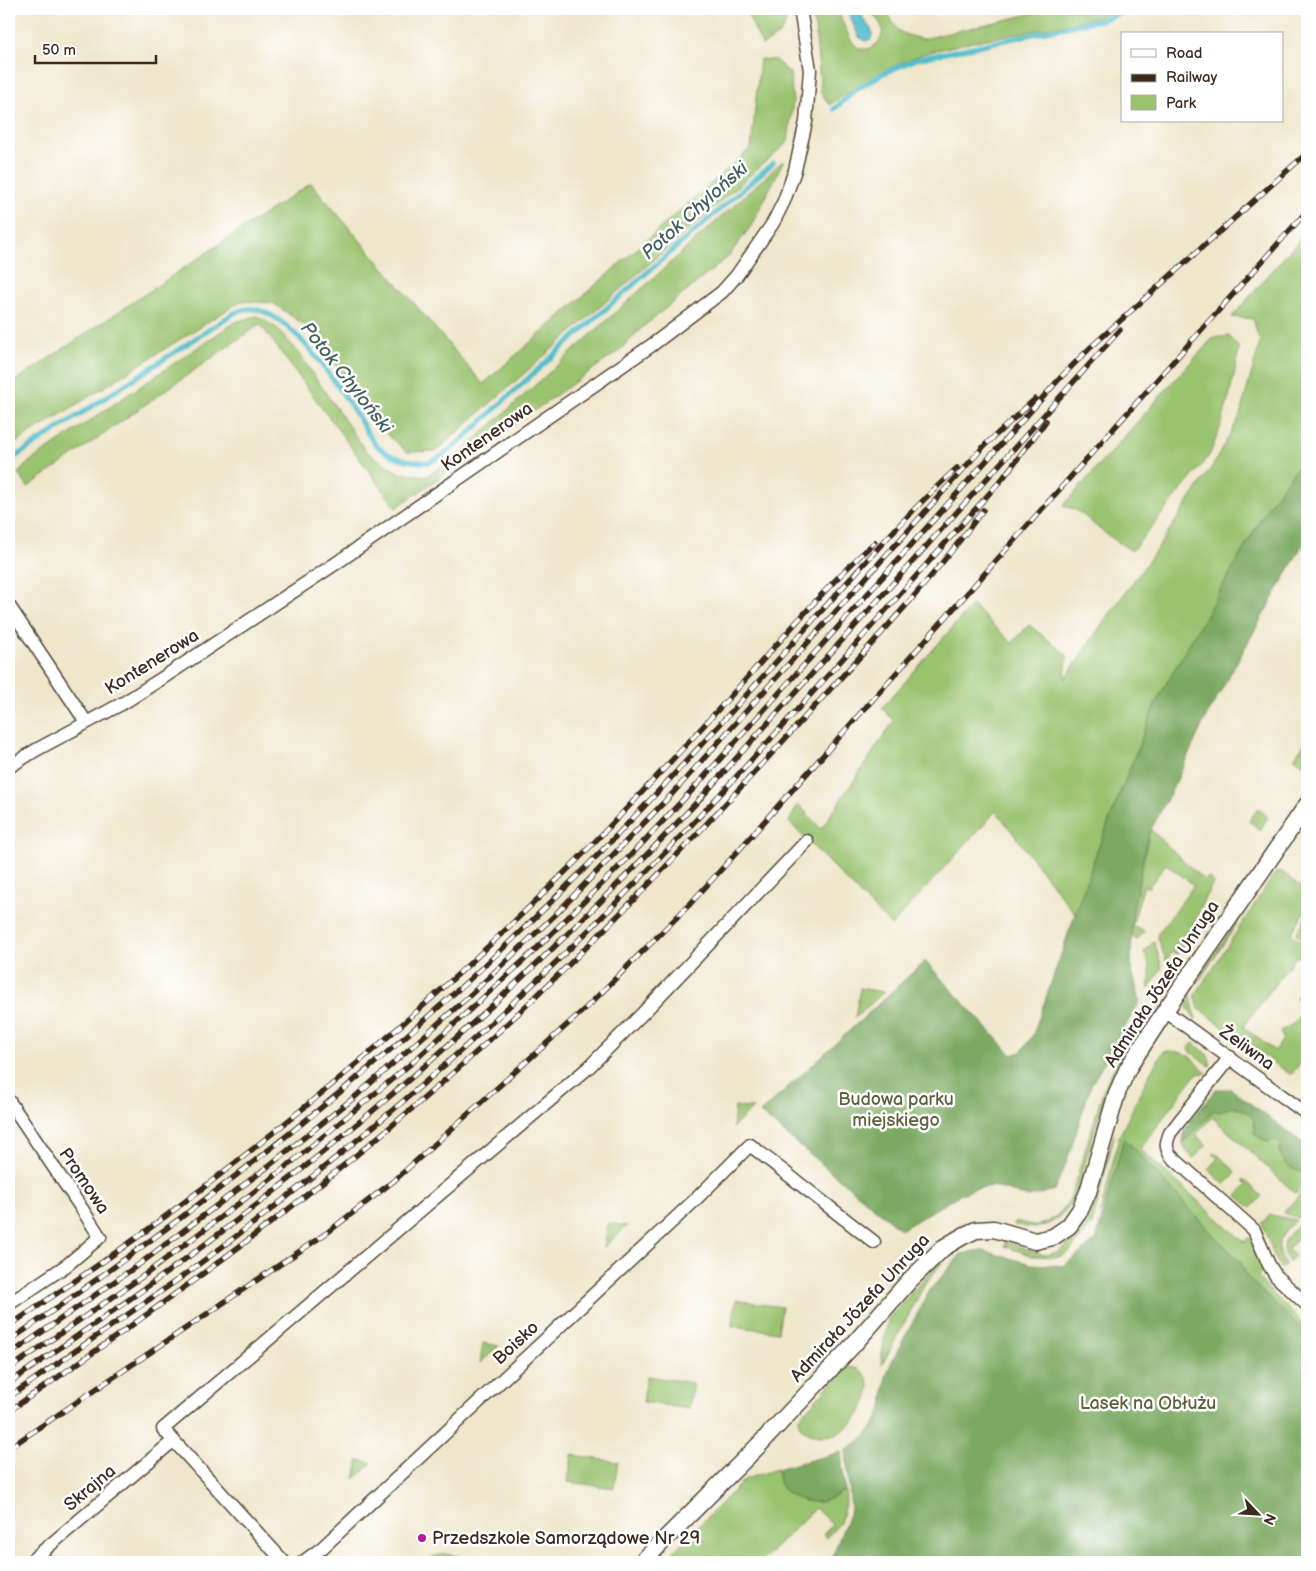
<svg xmlns="http://www.w3.org/2000/svg" width="1316" height="1571" font-family="'Balsamiq Sans',sans-serif">
<style>
.green{fill:#9ac370;stroke:#6a7647}
.forest{fill:#7ba962;stroke:#5b6a40}
.water{fill:#51bdcd;stroke:#467476}
.lines{fill:none;stroke-linecap:round;stroke-linejoin:round}
.stream{stroke:#51bdcd;stroke-width:5}
.minor-casing{stroke:#564638;stroke-width:15}
.tertiary-casing{stroke:#564638;stroke-width:19}
.minor{stroke:#fff;stroke-width:12}
.tertiary{stroke:#fff;stroke-width:16}
.rail-casing{stroke:#3b2a1e;stroke-width:5.5}
.rail{stroke:#fff;stroke-width:4;stroke-dasharray:11;stroke-linecap:butt}
.poi-dot{fill:#b5179e;stroke:#fff;stroke-width:2}
.labels{text-anchor:middle;dominant-baseline:central;stroke-width:5;stroke-linejoin:round;paint-order:stroke}
.street-label{font-size:18px;fill:#3b2a1e;stroke:#fff}
.park-label{font-size:18px;fill:#5c603b;stroke:#fff}
.poi-label{font-size:18px;fill:#3b2a1e;stroke:#fff;text-anchor:start}
.water-label{font-size:19px;font-style:italic;fill:#435d5b;stroke:#fff}
</style>
<rect width="100%" height="100%" fill="#fff"/>
<filter id="ink" filterUnits="userSpaceOnUse"><feTurbulence type="fractalNoise" baseFrequency=".02" numOctaves="2"/><feDisplacementMap in="SourceGraphic" scale="10" xChannelSelector="R" yChannelSelector="G"/><feConvolveMatrix kernelMatrix="1 2 1 2 8 2 1 2 1" color-interpolation-filters="sRGB"/></filter>
<filter id="wash" filterUnits="userSpaceOnUse"><feTurbulence type="fractalNoise" baseFrequency=".0096" numOctaves="4" result="noise"/><feDisplacementMap in="SourceGraphic" scale="20" xChannelSelector="R" yChannelSelector="G"/><feGaussianBlur stdDeviation="1.12" result="paint"/><feColorMatrix in="noise" values="0 0 0 0 0 0 0 0 0 0 0 0 0 0 0 0 0 1.4 0 .05"/><feComposite in="paint" operator="in"/></filter>
<g filter="url(#wash)">
<rect width="100%" height="100%" fill="#efe6cb"/>
<path class="green" d="M745,9H787C790,26 777,39 762,45Z
M810,9H837C842,19 847,36 854,44C865,58 888,41 881,25C878,19 872,15 870,9H886C898,33 897,33 923,39L1052,9H1123C1063,30 998,34 937,50C897,60 863,84 829,105L821,92L815,27Z
M760,59L775,60L790,73L793,102L788,142L436,451L407,452L376,424L313,331L273,303L241,301L9,447V385L311,183L483,384L751,148Z
M784,160L751,226L728,257L643,327L619,351L396,508L260,324L28,487L18,473L29,462L235,322L257,316L277,328L294,347L366,451L399,473L427,476L458,455Z
M1307,231V454L1269,505L1156,702L1096,854L1075,914L996,811L891,926L789,822L798,804L821,829L894,721L882,708L972,605L1012,643L1029,625L1067,655L1065,679L1102,624L1155,552L1213,465L1239,418L1260,343L1253,319L1232,317Z
M1229,336L1239,348C1233,385 1224,422 1209,456L1132,551C1122,545 1112,538 1102,531C1087,520 1083,510 1063,506L1170,385L1213,338Z
M1307,740V764L1306,766L1294,758Z
M1258,808L1268,817L1260,830L1249,821Z
M1150,829L1205,881L1208,877L1214,882L1204,899L1191,931L1177,955L1172,952L1166,961L1157,935L1194,885L1166,864L1148,888L1144,885L1132,925L1144,931L1137,940L1130,932L1132,913Z
M1276,864L1199,981L1195,982Z
M1281,871L1307,892V907L1291,934L1307,946V948L1300,958L1296,956L1243,1027L1275,1051L1283,1039L1280,1031L1293,1024L1302,1012L1307,1013V1054L1291,1075L1199,1009L1195,995L1275,873Z
M1307,915V942L1296,934Z
M1154,941L1162,967L1149,989C1148,984 1149,982 1150,977C1151,968 1148,960 1144,952Z
M1307,983V996L1302,1002L1296,998Z
M860,988L884,992L855,1018Z
M1190,992L1196,1020L1187,1007Z
M1151,1006C1154,1022 1129,1049 1121,1063C1100,1103 1090,1149 1077,1192C1069,1209 1054,1227 1033,1228C1027,1228 1020,1225 1014,1225L1015,1221C1022,1222 1032,1226 1039,1225C1052,1223 1064,1209 1070,1199L1104,1089L1110,1075Z
M1193,1043C1201,1050 1212,1054 1210,1066L1191,1052L1189,1048Z
M1164,1051C1188,1051 1190,1056 1207,1073L1196,1074L1140,1149L1244,1242L1249,1237L1251,1240L1262,1269L1258,1278L1307,1328V1334L1247,1277L1240,1261L1218,1240L1124,1138L1105,1209L1100,1214L1119,1137L1151,1071Z
M1233,1106C1248,1112 1257,1115 1254,1134L1268,1142L1275,1139L1281,1146L1279,1152L1300,1172H1306L1296,1194L1212,1117L1196,1135L1207,1145L1194,1158L1186,1151L1183,1143L1214,1109L1219,1112Z
M735,1107L753,1108L733,1128Z
M1114,1135L1092,1225L1069,1252L1062,1256L1053,1257L1033,1256L1004,1246L1005,1242L1045,1255L1058,1252L1075,1239L1089,1216Z
M1215,1152L1236,1172L1225,1185L1208,1169L1218,1158L1213,1154Z
M1307,1177V1205L1299,1218L1283,1213L1298,1197Z
M1244,1179L1262,1196L1251,1208L1237,1196L1247,1185L1243,1181Z
M1270,1215L1296,1220C1280,1237 1272,1243 1286,1265L1281,1268L1277,1264L1262,1223Z
M1304,1219H1307V1235L1304,1232L1288,1249L1295,1256L1289,1262C1274,1243 1291,1234 1304,1219Z
M608,1223L627,1226L604,1247Z
M941,1260L943,1261L924,1286L882,1365V1353L888,1319Z
M736,1300L782,1307L778,1332L732,1326Z
M483,1343L499,1346L480,1363Z
M848,1367C896,1370 853,1453 809,1433C802,1429 798,1426 799,1418L843,1370Z
M647,1376L693,1383L689,1409L643,1402Z
M572,1455L618,1462L614,1488L568,1482Z
M359,1460L372,1463L355,1479Z
M777,1469L779,1482L799,1499L807,1501L818,1502L845,1491L846,1500L840,1523L826,1538L823,1535L832,1525L815,1508L761,1562H663L745,1479Z
M446,1554L459,1556L468,1562H424L434,1556Z"/>
<path class="forest" d="M1307,454V537L1205,719L1177,780L1148,835L1132,913L1131,967L1140,1001L1091,1085L1067,1161L1054,1190L1029,1197L992,1186L974,1189L959,1195L901,1230L760,1113L925,961L1012,1055L1021,1052L1033,1035L1096,854L1156,702L1269,505Z
M1216,1089H1231L1307,1146L1306,1172C1291,1172 1277,1160 1281,1145L1275,1140L1268,1142L1254,1134C1257,1115 1248,1112 1233,1106L1219,1112L1214,1110L1183,1143C1183,1122 1204,1105 1216,1089Z
M1124,1138L1218,1240L1240,1261L1247,1277L1307,1334V1562H830L851,1509L846,1450L867,1435L876,1422L883,1407L886,1376L892,1361L930,1290L961,1254L980,1250L1031,1264L1064,1266L1096,1240Z
M841,1452L845,1491C839,1493 834,1498 827,1500C812,1506 789,1499 780,1485C778,1480 779,1475 777,1469Z"/>
<path class="water" d="M846,9H860C861,13 862,17 865,21C869,28 875,29 871,39L866,41L859,37Z"/>
<g class="lines">
<path class="stream" d="M834,109L856,90L882,74L917,59L1104,19L1133,9
M9,461L225,319C233,314 242,307 253,309C293,314 337,385 358,417C364,426 369,438 376,445C389,458 412,463 429,462C444,460 483,420 496,408C586,324 680,244 773,163"/>
</g>
</g>
<g filter="url(#ink)">
<g class="lines">
<g class="minor-casing">
<path id="minor" d="M9,606L86,722
M9,767L36,750L125,702L161,679L335,564L652,345L722,292L737,275L773,223L784,201L795,170L806,122L810,70L800,9
M1165,1011L1307,1114
M1230,1057L1170,1133C1166,1143 1165,1147 1171,1156L1254,1230L1269,1265L1276,1276L1307,1305
M9,1101L82,1209L100,1237L67,1265L9,1304
M30,1562L173,1441
M284,1562L163,1429L588,1068L643,1013L807,841
M303,1562L322,1548L695,1200L750,1145L874,1242"/>
</g>
<g class="tertiary-casing">
<path id="tertiary" d="M642,1562L760,1444L854,1344L909,1281L943,1248L963,1236L976,1230L994,1229L1035,1241L1053,1237L1069,1226L1080,1210L1088,1192L1117,1093L1128,1068L1165,1011L1307,805"/>
</g>
<use href="#minor" class="minor"/>
<use href="#tertiary" class="tertiary"/>
<g class="rail-casing">
<path id="rail" d="M9,1326C57,1293 107,1260 154,1225C303,1114 446,992 577,860C635,801 691,740 746,679C788,632 828,584 875,542
M9,1341C216,1199 414,1043 590,863C667,784 741,702 814,619C861,568 905,515 957,468
M9,1355L141,1263L266,1168L356,1096L467,998L554,916L672,794L985,445L1035,399
M9,1369L146,1274L280,1172L413,1062L534,951L631,855L696,786L1062,376L1091,347L1307,153
M9,1383C80,1334 151,1286 220,1233C392,1103 551,958 698,801L1120,330
M9,1397C67,1357 125,1317 183,1276C300,1190 413,1097 519,997C692,836 846,654 1003,478L1046,421
M9,1411C178,1295 345,1174 496,1034C601,937 699,834 795,728C859,657 927,587 983,510
M9,1448L328,1232L396,1179L588,1006L690,904L738,851L1307,211"/>
</g>
<use href="#rail" class="rail"/>
</g>
</g>
<circle class="poi-dot" cx="422" cy="1538" r="5"/>
<g class="labels">
<g class="street-label">
<text transform="translate(487 437) rotate(-35)">Kontenerowa</text>
<text transform="translate(152 662) rotate(-32)">Kontenerowa</text>
<text transform="translate(1162 984) rotate(-57)">Admirała Józefa Unruga</text>
<text transform="translate(1247 1048) rotate(36)">Żeliwna</text>
<text transform="translate(84 1181) rotate(56)">Promowa</text>
<text transform="translate(860 1308) rotate(-47)">Admirała Józefa Unruga</text>
<text transform="translate(516 1343) rotate(-43)">Boisko</text>
<text transform="translate(90 1488) rotate(-40)">Skrajna</text>
</g>
<g class="park-label">
<text x="896" y="1099">Budowa parku<tspan x="896" dy="21">miejskiego</tspan></text>
<text x="1148" y="1403">Lasek na Obłużu</text>
</g>
<g class="poi-label">
<text x="432" y="1538">Przedszkole Samorządowe Nr 29</text>
</g>
<g class="water-label">
<text transform="translate(695 211) rotate(-42)">Potok Chyloński</text>
<text transform="translate(346 378) rotate(52)">Potok Chyloński</text>
</g>
</g>
<rect width="1316" height="1571" fill="none" stroke="#fff" stroke-width="30"/>
<rect x="1121" y="32" width="162" height="90" fill="#ffffff" stroke="#b1aaa5"/>
<rect x="1131" y="49" width="25" height="8" fill="#ffffff" stroke="#b1aaa5"/>
<text x="1166" y="58" font-size="15" fill="#3b2a1e">Road</text>
<rect x="1131" y="74" width="25" height="8" fill="#3b2a1e" stroke="#b1aaa5"/>
<text x="1166" y="82" font-size="15" fill="#3b2a1e">Railway</text>
<rect x="1131" y="95" width="25" height="15" fill="#9ac370" stroke="#b1aaa5"/>
<text x="1166" y="108" font-size="15" fill="#3b2a1e">Park</text>
<g transform="translate(1258 1514) rotate(115)" stroke="#ffffff" stroke-width="4" paint-order="stroke">
<path d="M0-4L9 19L0 12L-9 19Z" fill="#3b2a1e"/>
<text y="-8" font-size="14" font-weight="bold" text-anchor="middle" fill="#3b2a1e">N</text>
</g>
<path d="M35 55v8h121v-8" fill="none" stroke="#3b2a1e" stroke-width="2.5"/>
<text x="42" y="55" font-size="15" fill="#3b2a1e" stroke="#ffffff" stroke-width="4" paint-order="stroke">50 m</text>
</svg>
